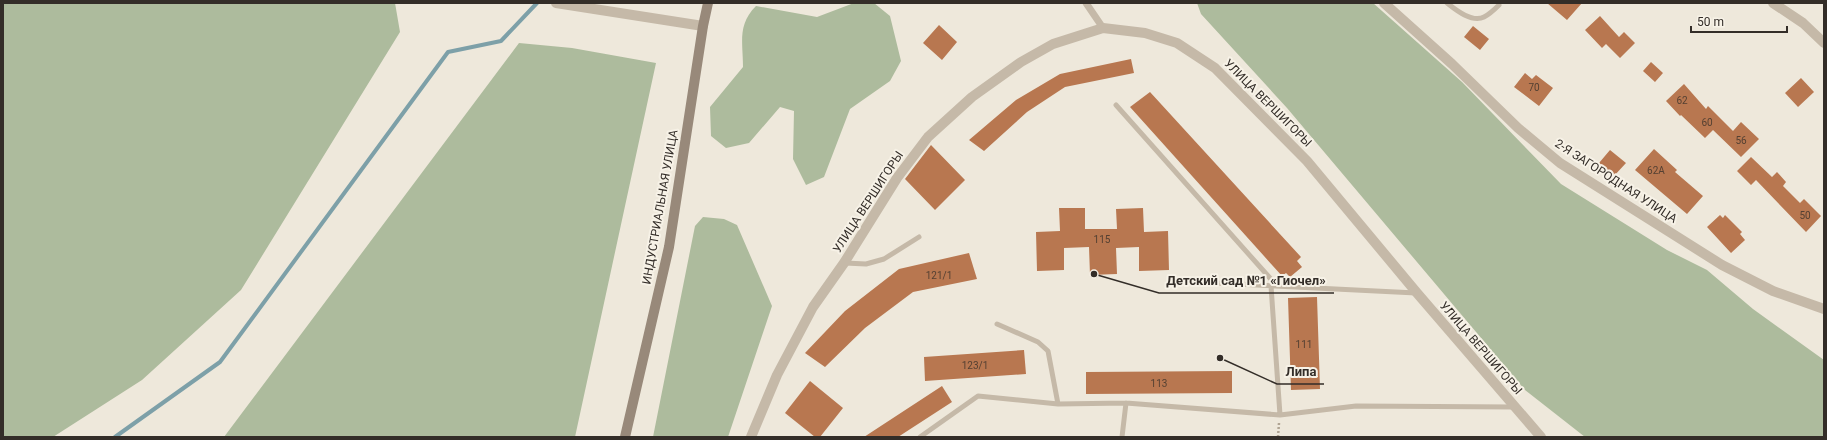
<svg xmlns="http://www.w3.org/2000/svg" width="1827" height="440" font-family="Roboto,sans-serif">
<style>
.green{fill:#adbb9d}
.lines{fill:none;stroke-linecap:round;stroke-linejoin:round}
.stream{stroke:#7da0a8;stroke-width:4}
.building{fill:#b87750}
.path{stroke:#b0a493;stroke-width:2.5;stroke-dasharray:2 2;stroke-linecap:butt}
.service{stroke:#c5b9a8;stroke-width:5}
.pedestrian{stroke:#c5b9a8;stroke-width:7}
.minor{stroke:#c5b9a8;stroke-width:10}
.tertiary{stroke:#c5b9a8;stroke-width:10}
.secondary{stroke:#98897a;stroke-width:10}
.labels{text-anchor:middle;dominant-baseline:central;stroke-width:4;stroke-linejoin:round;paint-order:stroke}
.number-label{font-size:10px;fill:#544032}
.street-label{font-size:12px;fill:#332d28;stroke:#f7f2e7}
.leader{fill:none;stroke:#332d28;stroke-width:1.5}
.callout-dot{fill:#332d28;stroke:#f7f2e7;stroke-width:1.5}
.callout-label{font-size:13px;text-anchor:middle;font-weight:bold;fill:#332d28;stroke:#f7f2e7;stroke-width:4;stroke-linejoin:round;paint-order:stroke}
</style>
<rect width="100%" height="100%" fill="#eee8db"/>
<path class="green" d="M3,3H395L400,32L241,290L142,380L53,437H3Z
M854,3H874L890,16L901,61L890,81L850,109L824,177L806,185L793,159L794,111L780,107L749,143L726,148L711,136L710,107L743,67C743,43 737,25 756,6L817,17Z
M1197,3H1373L1462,82L1561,184L1667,250L1707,270L1753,309L1824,360V437H1585L1525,390L1287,108L1201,14Z
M519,43L572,48L656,63L575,437H224Z
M703,217L724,219L737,225L772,306L728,437H653L695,226Z"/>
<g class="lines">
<path class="stream" d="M115,437L220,362L448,52L501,41L537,3"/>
</g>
<path class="building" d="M1547,3H1582L1567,20Z
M1600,16L1619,37L1624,32L1635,43L1620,58L1606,44L1602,48L1585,30Z
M939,25L957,42L942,60L923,43Z
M1473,26L1489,39L1480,50L1464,37Z
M1131,59L1134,73L1065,87L1027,112L984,151L969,140L1016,100L1060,74Z
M1651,62L1663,73L1655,82L1643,71Z
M1525,73L1532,79L1536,75L1553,88L1539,106L1514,87Z
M1801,78L1814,92L1798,107L1785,93Z
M1684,84L1706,109L1708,106L1733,131L1741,122L1759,139L1741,157L1713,130L1705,138L1681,115L1680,116L1666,101Z
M1150,92L1301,257L1297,261L1302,267L1290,277L1286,273L1282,276L1130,107Z
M931,145L965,180L935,210L905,179Z
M1654,149L1677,170L1675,172L1703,196L1687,214L1635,170Z
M1610,150L1626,163L1614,176L1599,163Z
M1751,157L1772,177L1777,172L1786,182L1783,186L1800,203L1804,199L1821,216L1806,232L1756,180L1751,185L1737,171Z
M1059,208H1085V229H1117L1116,209L1143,208L1144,232L1168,231L1169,270L1139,271V247L1116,248L1117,274L1090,275L1089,247L1064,248V270L1037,271L1036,232L1060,231Z
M1720,215L1723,218L1725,215L1742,232L1740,234L1745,240L1731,253L1707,227Z
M969,253L977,279L913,292L865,328L825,367L805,353L845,311L899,269Z
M1317,297L1320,389L1291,390L1288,298Z
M1024,350L1026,374L925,381L924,357Z
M1232,371V393L1086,394V372Z
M810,381L843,408L820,437H815L785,413Z
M942,386L952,402L898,437H864Z"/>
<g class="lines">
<path class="path" d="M1278,437L1279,423"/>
<path class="service" d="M1447,3C1456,10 1472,23 1484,17C1490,14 1495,9 1499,5
M1116,105L1277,286
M845,263L866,264L884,259L919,237
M1216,283L1416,293
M1271,286L1280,415
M997,324L1038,342L1048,351L1058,404
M920,437L978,396L1058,404L1126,403L1280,415L1356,406L1514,407
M1122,437L1126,403"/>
<path class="pedestrian" d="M1086,3L1103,28"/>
<path class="minor" d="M1384,3L1452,64L1518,128L1560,163L1722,265L1773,291L1824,309
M1773,3L1803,23L1824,43
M751,437L777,375L813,307L844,263L897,178L928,137L972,97L1021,62L1053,44L1103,28L1145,33L1177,43L1215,68L1307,161L1417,293L1541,437"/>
<path class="tertiary" d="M556,3L703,26"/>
<path class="secondary" d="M625,437L669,247L703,26L708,3"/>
</g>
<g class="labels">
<g class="number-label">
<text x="1534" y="87">70</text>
<text x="1682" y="100">62</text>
<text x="1707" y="122">60</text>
<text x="1741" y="140">56</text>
<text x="1656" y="170">62А</text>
<text x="1805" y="215">50</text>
<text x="1102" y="239">115</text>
<text x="939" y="275">121/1</text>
<text x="1304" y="344">111</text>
<text x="975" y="365">123/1</text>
<text x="1159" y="383">113</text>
</g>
<g class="street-label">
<text transform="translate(1268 103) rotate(45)">УЛИЦА ВЕРШИГОРЫ</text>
<text transform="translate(1616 181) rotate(33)">2-Я ЗАГОРОДНАЯ УЛИЦА</text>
<text transform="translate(868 202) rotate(-57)">УЛИЦА ВЕРШИГОРЫ</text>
<text transform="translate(660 207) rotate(-80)">ИНДУСТРИАЛЬНАЯ УЛИЦА</text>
<text transform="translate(1481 348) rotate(49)">УЛИЦА ВЕРШИГОРЫ</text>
</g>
</g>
<path class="leader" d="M1094 274L1159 293H1334M1220 358L1277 384H1324"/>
<g class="callout-dot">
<circle cx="1094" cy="274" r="4"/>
<circle cx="1220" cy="358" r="4"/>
</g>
<g class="callout-label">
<text x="1246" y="285">Детский сад №1 «Гиочел»</text>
<text x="1301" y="376">Липа</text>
</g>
<rect width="1827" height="440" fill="none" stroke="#332d28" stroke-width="8"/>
<path d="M1691 26v6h96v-6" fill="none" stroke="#332d28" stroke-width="2"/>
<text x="1697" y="26" font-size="12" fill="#332d28" stroke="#f7f2e7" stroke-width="3" paint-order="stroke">50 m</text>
</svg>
